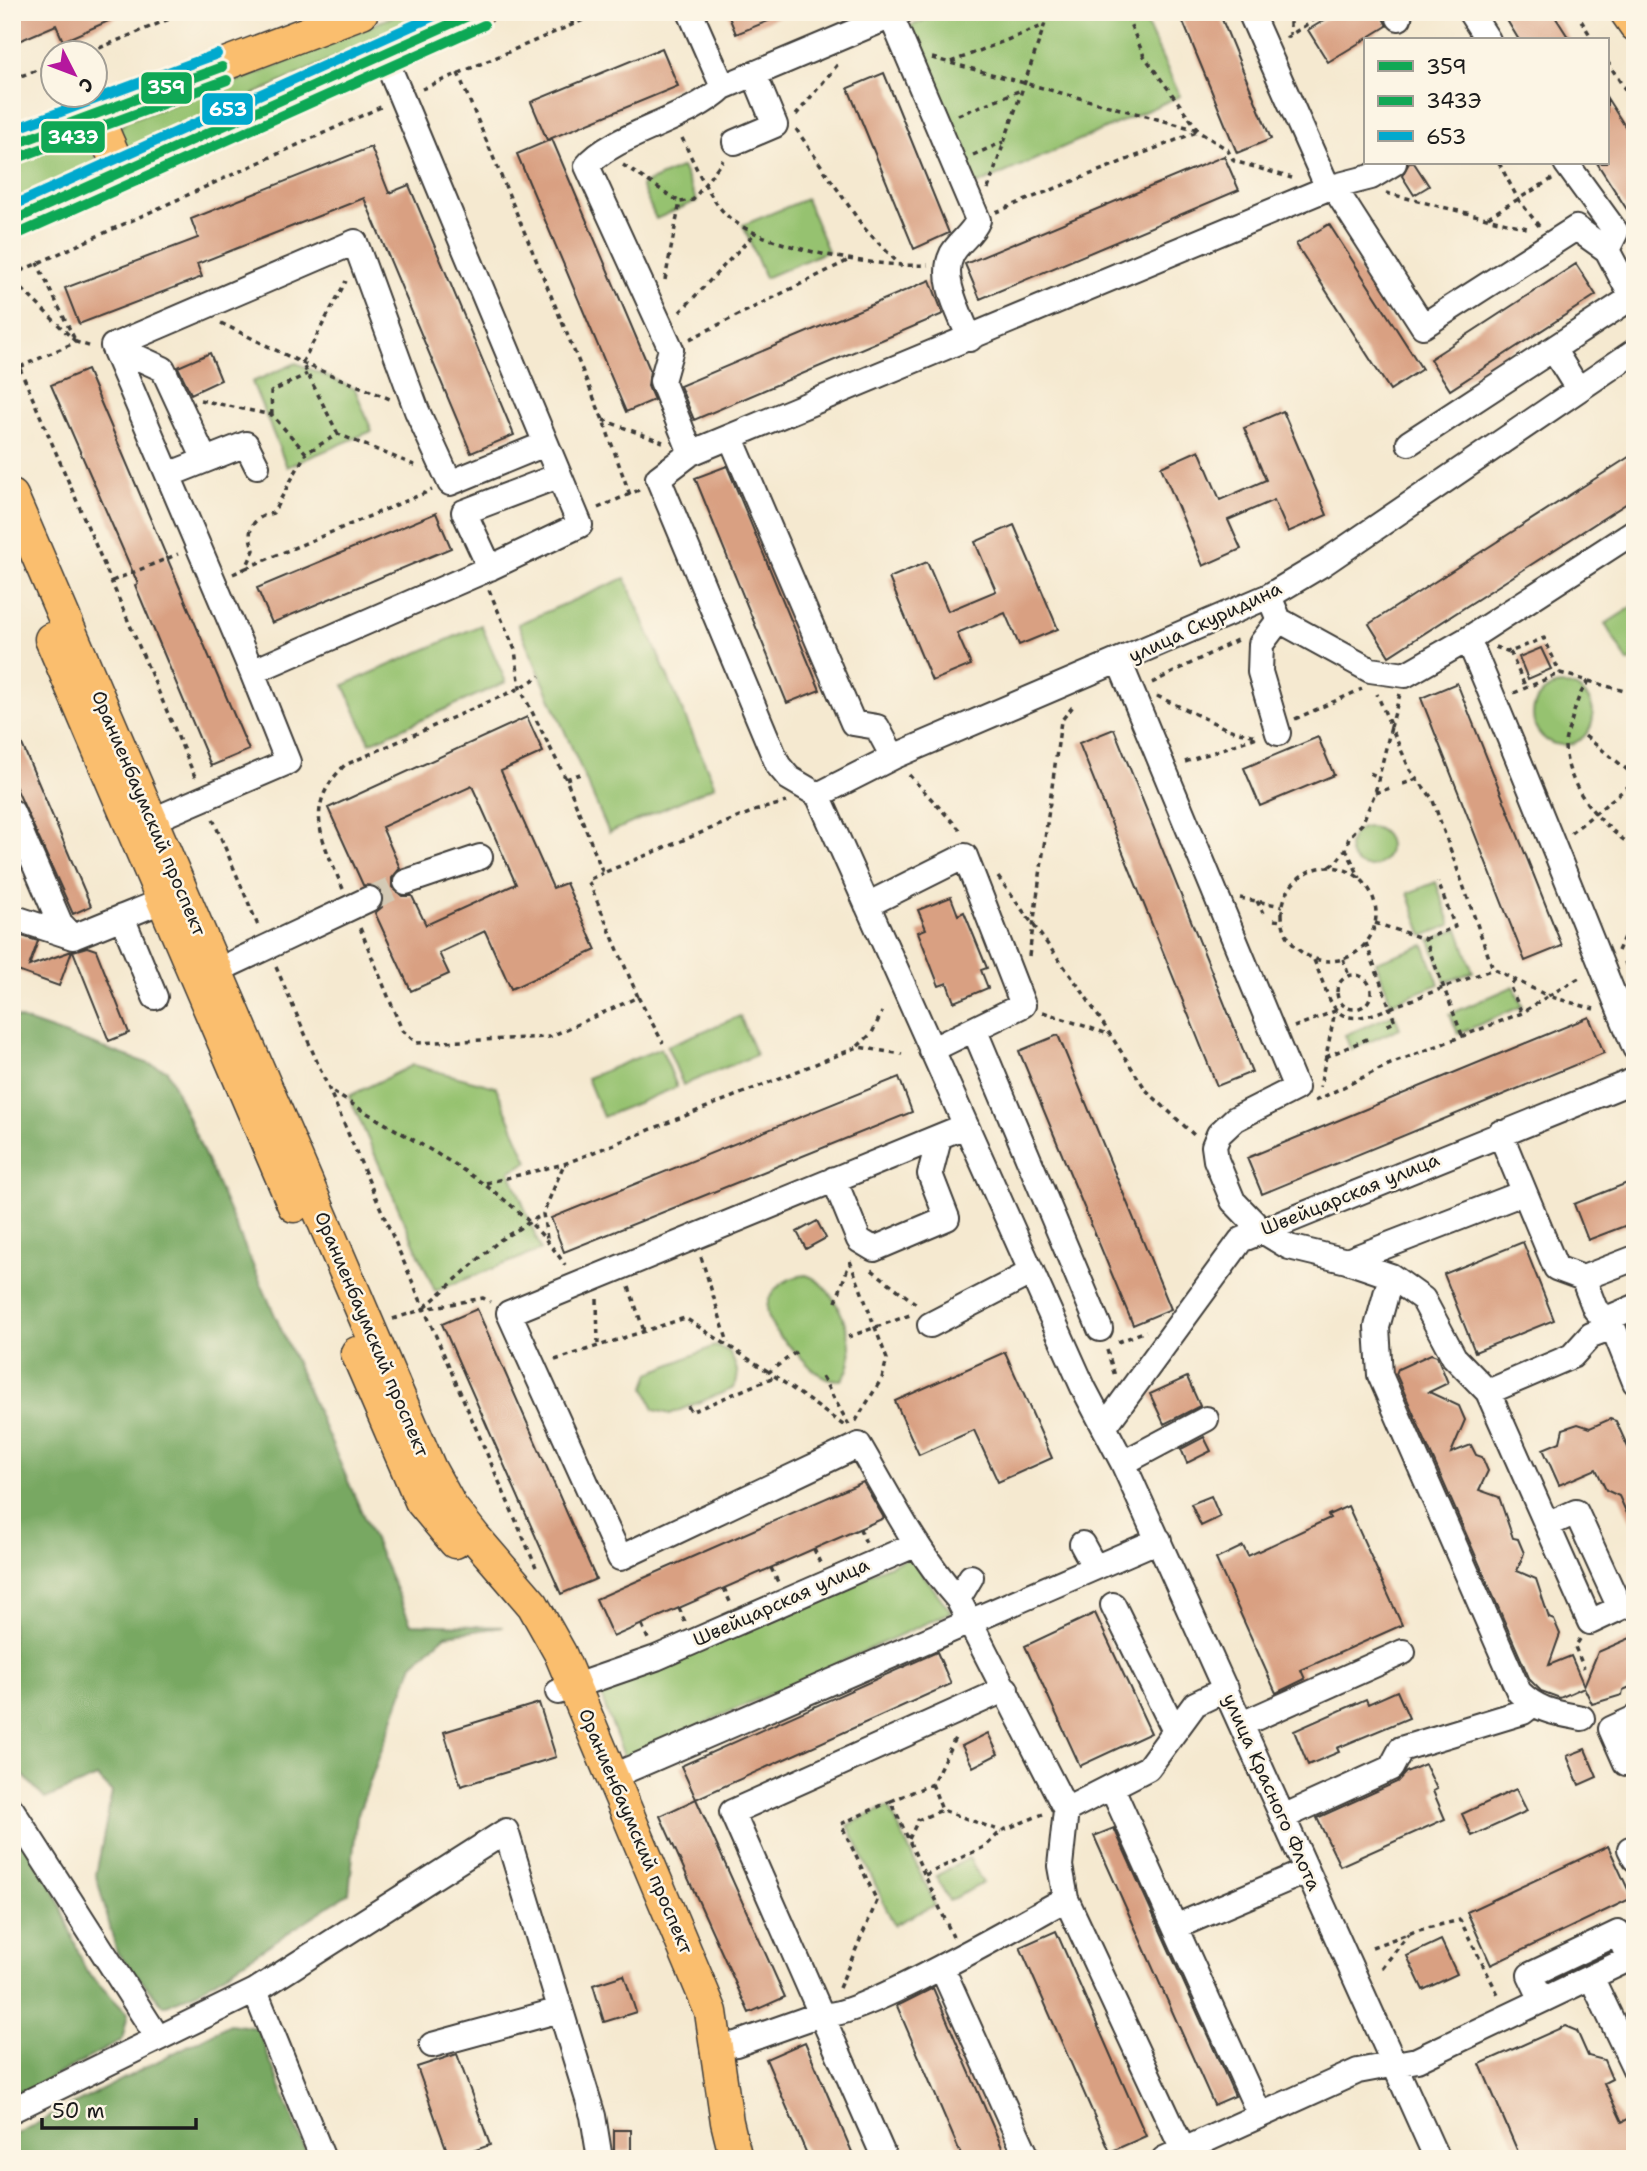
<svg xmlns="http://www.w3.org/2000/svg" width="1647" height="2171" font-family="'Shantell Sans',sans-serif">
<style>
.green{fill:#96c270;stroke:#596f46;stroke-width:2}
.forest{fill:#78a862;stroke:#4a623f;stroke-width:2}
.building{fill:#d9a082;fill-rule:evenodd}
.lines{fill:none;stroke-linecap:round;stroke-linejoin:round}
.minor-tunnel{stroke:#d4cab5;stroke-width:24;stroke-dasharray:24 12;stroke-linecap:butt}
.minor-casing{stroke:#3d3b37;stroke-width:28}
.major-casing{stroke:#3d3b37;stroke-width:35}
.path{stroke:#3d3b37;stroke-width:3.5;stroke-dasharray:5 5;stroke-linecap:butt}
.minor{stroke:#fff;stroke-width:24}
.major{stroke:#fabe6e;stroke-width:32}
.bus-1-casing{stroke:#fcf5e5;stroke-width:16}
.bus-2-casing{stroke:#fcf5e5;stroke-width:16}
.bus-3-casing{stroke:#fcf5e5;stroke-width:16}
.bus-1{stroke:#10a855;stroke-width:10}
.bus-2{stroke:#10a855;stroke-width:10}
.bus-3{stroke:#00a9ce;stroke-width:10}
.labels{text-anchor:middle;dominant-baseline:central;stroke-width:5;stroke-linejoin:round;paint-order:stroke}
.street-label{font-size:19px;fill:#1c1c1c;stroke:#fcf5e5}
.line-badge{stroke:#fcf5e5;stroke-width:2.5}
.badge-label{font-size:19px;text-anchor:middle;font-weight:bold;fill:#fff}
</style>
<rect width="100%" height="100%" fill="#fcf5e5"/>
<filter id="ink" filterUnits="userSpaceOnUse"><feTurbulence type="fractalNoise" baseFrequency=".0143" numOctaves="2"/><feDisplacementMap in="SourceGraphic" scale="14" xChannelSelector="R" yChannelSelector="G"/><feConvolveMatrix kernelMatrix="1 2 1 2 8 2 1 2 1" color-interpolation-filters="sRGB"/></filter>
<filter id="wash" filterUnits="userSpaceOnUse"><feTurbulence type="fractalNoise" baseFrequency=".00686" numOctaves="4" result="noise"/><feDisplacementMap in="SourceGraphic" scale="28" xChannelSelector="R" yChannelSelector="G"/><feGaussianBlur stdDeviation="1.57" result="paint"/><feColorMatrix in="noise" values="0 0 0 0 0 0 0 0 0 0 0 0 0 0 0 0 0 1.4 0 .05"/><feComposite in="paint" operator="in"/></filter>
<g filter="url(#wash)">
<rect width="100%" height="100%" fill="#f5e9d0"/>
<path class="green" d="M403,12H438L134,148L126,147L118,130L126,121L262,72Z
M943,12H1141L1180,96L972,187L906,28Z
M85,139L93,144L97,157L89,168L12,203V163L75,140Z
M682,167L697,201L656,219L641,185Z
M806,199L828,251L765,278L743,225Z
M296,363L355,389L372,431L287,467L252,382Z
M625,578L715,786L609,833L518,624Z
M1635,605V658L1628,662L1605,624Z
M481,625L506,682L370,743L344,685Z
M1533 715a30 30 0 1 1 60 0a30 30 0 1 1-60 0Z
M1349 847a20 20 0 1 1 40 0a20 20 0 1 1-40 0Z
M1436,882L1451,925L1423,936L1408,893Z
M1458,929L1473,972L1445,982L1430,940Z
M1424,945L1439,984L1391,1003L1376,962Z
M1514,986L1522,1006L1458,1034L1450,1014Z
M1394,1014L1400,1028L1351,1050L1345,1035Z
M740,1016L756,1055L683,1085L667,1046Z
M661,1048L677,1087L603,1117L587,1078Z
M413,1065L496,1087L528,1162L510,1171L541,1250L435,1291L349,1096Z
M806,1275C837,1283 866,1357 841,1380C818,1380 811,1367 796,1352C786,1343 773,1332 769,1318C761,1294 784,1277 806,1275Z
M715,1346L729,1351C735,1365 743,1376 732,1389L670,1414L654,1410L645,1387L650,1373Z
M910,1557L951,1612L625,1759L597,1685Z
M889,1806L935,1905L894,1925L848,1825Z
M969,1858L983,1883L949,1901L936,1876Z"/>
<path class="forest" d="M12,1016L167,1070L411,1624L503,1627L446,1635L413,1664L357,1817L349,1893L197,1992L164,2006L117,1953L96,1875L112,1792L97,1777L45,1799L12,1763Z
M12,1823L47,1872L86,1971L128,2014L122,2040L12,2099Z
M230,2024L257,2028L309,2159H12V2136Z"/>
<g id="blocks">
<path class="building" d="M12,12H129L63,41L56,25L12,44Z
M727,12H788V13L736,34Z
M1179,12H1219L1271,139L1237,153Z
M1338,12H1380L1387,26L1328,62L1308,30Z
M1502,12H1552L1570,40H1519Z
M662,48L678,86L547,140L531,102Z
M884,73L949,233L914,249L848,88Z
M1607,98L1635,142V222L1597,163H1607Z
M552,139L650,370L648,386L654,400L626,412L517,154Z
M371,147L389,193L409,185L514,435L471,453L364,198L197,264L202,277L79,324L65,288L198,238L191,219Z
M1224,156L1239,190L980,299L965,264Z
M1409,163H1414L1429,186L1414,195L1402,176Z
M1329,224L1422,369L1390,390L1296,244Z
M1576,264L1596,295L1450,390L1430,359Z
M930,280L943,314L694,420L680,386Z
M210,353L221,380L191,394L178,367Z
M87,370L249,750L211,766L135,585L138,584L51,385Z
M1283,411L1327,515L1288,532L1274,500L1228,520L1241,549L1203,566L1161,467L1199,450L1220,500L1266,480L1244,428Z
M1635,453V498L1389,656L1369,624Z
M727,466L820,690L787,703L695,478Z
M436,513L451,548L272,623L257,588Z
M1014,525L1058,629L1019,645L1005,613L957,633L971,665L932,681L889,578L927,562L948,611L996,591L975,542Z
M1541,648L1551,669L1528,679L1519,657Z
M1457,683L1562,946L1525,961L1421,698Z
M527,717L543,752L501,771L553,888L566,883L596,950L511,989L485,931L439,953L449,974L411,991L375,913L382,907L383,893L377,886L363,885L328,808ZM472,786L516,884L426,925L412,896H402L392,887V878L400,868L382,827Z
M12,721L91,906L73,914L12,779Z
M1114,729L1252,1072L1217,1086L1079,743Z
M1318,737L1334,775L1260,806L1244,768Z
M951,897L958,915L964,912L987,968L981,970L988,988L954,1002L947,983L939,986L918,932L926,929L918,910Z
M12,933L38,941L29,966L72,951L59,986L12,969Z
M87,947L96,950L129,1033L109,1041L73,951Z
M1589,1017L1604,1053L1262,1194L1247,1158Z
M1058,1035L1171,1309L1133,1325L1019,1051Z
M899,1077L912,1112L564,1252L551,1218Z
M1635,1180V1222L1588,1240L1574,1204Z
M817,1221L826,1238L806,1249L797,1232Z
M1523,1242L1554,1320L1475,1352L1444,1274Z
M477,1309L596,1579L561,1594L442,1324Z
M1005,1352L1052,1458L998,1482L974,1430L919,1455L895,1401Z
M1431,1354L1437,1356L1448,1383L1429,1392L1459,1406L1465,1420L1451,1453L1471,1445L1476,1455L1482,1457L1488,1471L1479,1490L1499,1497L1513,1538L1518,1539L1524,1553L1517,1571L1536,1579L1549,1618L1554,1620L1560,1634L1549,1665L1571,1656L1584,1686L1598,1652L1635,1636V1685L1623,1690L1622,1695L1592,1704L1584,1687L1560,1698L1541,1691L1530,1680L1396,1374L1398,1369Z
M1187,1377L1200,1406L1164,1424L1150,1394Z
M1610,1419L1616,1421L1635,1463V1531L1619,1496L1606,1490L1596,1469L1559,1485L1543,1449L1560,1442L1563,1429L1578,1424L1590,1428Z
M1204,1437L1211,1451L1187,1463L1181,1449Z
M863,1482L884,1518L613,1637L596,1599Z
M1211,1496L1220,1517L1201,1526L1191,1504Z
M1348,1506L1402,1625L1301,1670L1305,1679L1276,1693L1216,1559L1243,1546L1248,1556L1330,1518L1328,1515Z
M1095,1613L1151,1733L1080,1766L1025,1646Z
M937,1652L951,1684L696,1799L681,1766Z
M1397,1691L1409,1718L1337,1748L1339,1752L1308,1765L1294,1731L1366,1699L1368,1704Z
M539,1703L556,1757L461,1786L444,1732Z
M988,1733L998,1754L973,1767L962,1746Z
M1585,1749L1597,1777L1579,1785L1567,1756Z
M1425,1764L1437,1789L1433,1791L1445,1819L1340,1866L1317,1818L1397,1782L1406,1772Z
M1516,1789L1527,1811L1472,1836L1462,1814Z
M696,1799L785,1997L749,2013L660,1816Z
M1114,1828L1235,2096L1214,2105L1094,1836Z
M1608,1846L1632,1898L1491,1965L1467,1912Z
M1056,1931L1146,2136L1110,2152L1020,1947Z
M1441,1940L1457,1974L1423,1990L1407,1956Z
M624,1975L636,2012L604,2022L593,1985Z
M933,1988L1007,2159H963L897,2006Z
M1565,2026L1577,2031L1588,2056L1604,2060L1612,2079L1604,2083L1622,2122L1630,2118L1635,2130V2143L1631,2151L1634,2159H1521L1480,2064Z
M805,2042L855,2159H809L766,2059Z
M457,2054L490,2145L450,2159L417,2067Z
M614,2130H631V2151L614,2152Z"/>
</g>
</g>
<g filter="url(#ink)">
<use href="#blocks" fill-opacity="0" stroke="#3d3b37" stroke-width="2"/>
<g class="lines">
<path class="minor-tunnel" d="M369,899L406,882"/>
<g class="minor-casing">
<path id="minor" d="M690,12L723,87
M1250,12L1328,188
M1470,12L1488,40
M891,16L978,220C972,235 959,241 952,254C939,279 961,315 970,339
M1399,18L1400,12
M735,142L775,125L754,74
M1394,163L1371,177L1328,188L691,453L658,478L778,765L789,778L818,795L1083,1387L1123,1463L1437,2159
M1566,163L1616,232L1607,250L1635,303
M1335,189L1423,326L1576,228L1607,250
M113,346L163,369L205,460
M1553,349L1578,389
M731,438L853,723L877,727L893,757
M1409,443L1631,298
M691,453L662,381L671,349L587,166C611,135 689,120 723,87L901,12
M168,475L246,444L257,466
M490,568L464,512L558,476
M1269,596L1279,620L1370,670L1405,675L1468,639C1526,774 1579,911 1635,1048
M1468,639L1635,531
M1119,661L1296,1088L1235,1119L1219,1134L1214,1146L1216,1160L1233,1201L1261,1230L1289,1247L1347,1261L1391,1276L1423,1299L1454,1357L1488,1392L1572,1356L1591,1335L1613,1327L1595,1309L1583,1278
M252,672L113,346L355,242L417,411L450,483L545,444
M1278,733L1260,672L1261,644L1279,620
M818,795L893,757L1269,596L1321,565L1635,351
M12,812L60,923L73,937
M153,820L288,762L252,672L481,572L580,525L383,53
M406,882L480,857
M867,905L965,856L1023,1005L974,1029
M12,917L73,937L162,901
M122,917L155,997
M216,971L369,899
M931,1050L974,1029L1100,1329
M965,1126L509,1313L620,1558L859,1445C890,1498 917,1553 958,1599L1066,1810
M1500,1133L1556,1268L1583,1278L1635,1258
M834,1179L859,1240L874,1249L947,1218L930,1174L939,1139
M1347,1261L1523,1193
M1391,1276L1377,1327L1380,1375L1519,1692C1538,1711 1556,1713 1582,1718
M1606,1319L1635,1307
M930,1325L1032,1272
M1613,1327L1635,1382
M1488,1392L1590,1622L1620,1608L1576,1512L1547,1525
M1105,1426L1241,1240L1635,1080
M1123,1463L1206,1419
M1082,1544L1094,1566
M958,1599L971,1577
M1113,1605L1174,1729
M558,1692L656,1658L917,1544
M1242,1724L1403,1652
M1626,1763L1611,1729L1635,1718
M611,1777L1159,1540
M1112,1788L1260,2115
M12,1810L158,2038
M1283,1817L1391,1768L1401,1749L1523,1712L1532,1705
M1630,1849L1635,1859
M1066,1899L1183,2150
M1175,1927L1307,1871
M942,1968L1028,2159
M1591,1977L1635,2069
M255,1991L323,2159
M1542,2000L1530,1975L1618,1933L1629,1959
M432,2045L560,2010
M718,2046L736,2044L821,2014C852,2023 1028,1919 1066,1899L1060,1866L1066,1810L1148,1768L1195,1704L1226,1689
M12,2110L255,1991L506,1831L593,2116L600,2159
M885,2159L732,1812L1006,1689
M1164,2159L1358,2071L1417,2060L1635,1956"/>
</g>
<g class="major-casing">
<path id="major" d="M1626,12L1635,25
M96,115L121,172
M12,145L362,12
M12,221L478,12
M12,496L430,1469L451,1507L477,1540L533,1605L560,1653L711,2012L727,2122L736,2159
M51,639L294,1206
M357,1353L421,1501L455,1542"/>
</g>
<path class="path" d="M568,12L573,25
M1290,12V35
M1576,12L1593,40
M1286,38L1326,12
M90,52L186,12
M932,58L1194,129L1227,149L1234,161L1292,178
M1607,61L1635,105
M951,62L1045,25
M458,73L603,420L630,495
M12,79L52,65
M422,89L602,12
M796,115L838,64
M958,115L1021,90
M796,129L864,228L902,267
M682,138C694,162 710,203 732,220C773,250 878,268 928,265
M973,155L1003,142
M1499,163L1518,199L1539,226
M623,165L680,202
M988,189L1049,12
M1386,193L1531,229
M996,212L1199,131L1144,56L1125,12
M1488,217L1552,179
M12,275L383,106
M665,280L680,202L693,200L723,160
M12,289H22L76,342L37,263
M680,312L755,233
M221,323L302,363L390,399
M690,339L849,260
M12,350L196,779
M20,367L76,342L92,347
M200,400L272,415L306,453L338,434L419,467
M272,415L271,392L307,374
M603,420L663,442
M338,434L302,363L346,281
M598,508L639,490
M246,568L432,490
M233,574L246,568L254,550C245,531 252,517 273,513L306,453
M112,581L178,554
M489,590L515,650L520,688L566,779L603,873L754,811L786,802
M1495,647L1510,652L1544,638L1560,673
M1510,652L1526,688
M1589,681C1580,691 1577,702 1573,715C1571,725 1564,738 1565,747C1568,790 1601,825 1635,848
M1152,683L1239,639
M1514,693L1560,673L1635,694
M1400,694L1391,727L1410,770L1432,798L1493,969L1548,996L1581,977
M1157,696L1227,729L1256,736
M1295,719L1362,689
M1585,736L1635,776
M1185,762L1257,737
M1370,773L1379,777
M909,775L963,833
M566,779L583,773
M1403,784L1417,779
M1375,793L1390,788
M213,819L259,928
M1571,833L1635,781
M1346,849L1360,878
M1330,866L1337,861L1346,849L1349,837L1362,824L1375,793L1391,727L1377,694
M1282 914a47 47 0 1 1 94 0a47 47 0 1 1-94 0Z
M998,877L1082,991L1146,1090L1194,1135
M343,889C323,841 301,808 345,765L520,688L540,676
M1240,898L1282,906
M1257,901L1263,913
M1274,920L1282,921
M1375,923L1425,939L1462,1035
M360,928L402,1030L417,1043L549,1037L638,997L588,880L603,873
M1425,939L1455,927L1438,882
M1366,943L1390,1008L1493,969
M1618,951L1635,911
M1029,956L1061,721L1075,704
M1343,959L1349,976
M1314,960C1334,1008 1331,1032 1390,1008L1395,1022L1383,1027
M1624,964L1635,960
M276,967L536,1567
M1337 992a17 17 0 1 1 34 0a17 17 0 1 1-34 0Z
M1515,980L1510,987L1522,1013
M638,997L663,1043
M1043,1012L1108,1034
M1294,1027L1335,1011L1320,1087
M858,1046L872,1033L882,1012
M1326,1057L1369,1038
M333,1092C414,1145 510,1182 565,1265
M1315,1101L1388,1065L1522,1013L1548,996L1594,1009
M486,1183L564,1164L858,1047L902,1054
M547,1238L543,1214L564,1164
M701,1257L728,1343
M850,1261L887,1359L882,1378L854,1424
M872,1270L919,1306
M629,1287L644,1331
M597,1299L598,1346
M836,1302L849,1264
M425,1307L500,1240L543,1214
M393,1319L424,1309L483,1298L490,1302
M848,1337L910,1315
M1118,1342L1146,1331
M1107,1350L1115,1376
M796,1352L769,1372L846,1427
M555,1360L685,1318L769,1372
M822,1377L849,1425
M688,1406L691,1412L774,1377
M860,1529L866,1543
M814,1549L820,1563
M771,1568L778,1582
M724,1588L730,1602
M679,1608L685,1622
M642,1625L648,1639
M1580,1639L1575,1647L1584,1668
M932,1784L942,1810L1001,1831
M891,1801L932,1784L955,1738
M909,1839L918,1820L942,1810
M925,1875L986,1846L1001,1831L1043,1814
M1372,1947L1419,1930L1460,1920L1500,1998
M1382,1968L1409,1934
M839,1988L877,1901L841,1824L891,1801L953,1937"/>
<use href="#minor" class="minor"/>
<use href="#major" class="major"/>
<g class="bus-1-casing">
<path id="bus-1" d="M12,145L222,67
M12,221L477,12"/>
</g>
<g class="bus-2-casing">
<path id="bus-2" d="M17,158L227,80
M18,234L484,25"/>
</g>
<g class="bus-3-casing">
<path id="bus-3" d="M12,130L217,54
M12,206L443,12"/>
</g>
<use href="#bus-1" class="bus-1"/>
<use href="#bus-2" class="bus-2"/>
<use href="#bus-3" class="bus-3"/>
</g>
</g>
<g class="labels">
<g class="street-label">
<text transform="translate(1205 622) rotate(-25)">улица Скуридина</text>
<text transform="translate(149 813) rotate(67)">Ораниенбаумский проспект</text>
<text transform="translate(1350 1194) rotate(-22)">Швейцарская улица</text>
<text transform="translate(372 1334) rotate(67)">Ораниенбаумский проспект</text>
<text transform="translate(781 1602) rotate(-24)">Швейцарская улица</text>
<text transform="translate(1272 1792) rotate(66)">улица Красного Флота</text>
<text transform="translate(636 1831) rotate(67)">Ораниенбаумский проспект</text>
</g>
</g>
<g class="line-badge">
<rect x="140" y="71" width="53" height="34" rx="7" fill="#10a855"/>
<rect x="201" y="92" width="53" height="34" rx="7" fill="#00a9ce"/>
<rect x="40" y="120" width="66" height="34" rx="7" fill="#10a855"/>
</g>
<g class="badge-label">
<text x="166" y="94">359</text>
<text x="228" y="116">653</text>
<text x="73" y="144">343Э</text>
</g>
<rect width="1647" height="2171" fill="none" stroke="#fcf5e5" stroke-width="42"/>
<rect x="1364" y="38" width="245" height="126" fill="#fcf5e5" stroke="#a29e95" stroke-width="2"/>
<rect x="1378" y="61" width="35" height="10" fill="#10a855" stroke="#a29e95" stroke-width="2"/>
<text x="1426" y="74" font-size="21" fill="#1c1c1c">359</text>
<rect x="1378" y="96" width="35" height="10" fill="#10a855" stroke="#a29e95" stroke-width="2"/>
<text x="1426" y="108" font-size="21" fill="#1c1c1c">343Э</text>
<rect x="1378" y="131" width="35" height="10" fill="#00a9ce" stroke="#a29e95" stroke-width="2"/>
<text x="1426" y="144" font-size="21" fill="#1c1c1c">653</text>
<g transform="translate(74 74) rotate(132)"><circle r="33" fill="#fcf5e5" stroke="#a29e95" stroke-width="2"/>
<path d="M0-5L12 26L0 18L-12 26Z" fill="#b5179e"/>
<text y="-10" font-size="19" font-weight="bold" text-anchor="middle" fill="#1c1c1c">С</text>
</g>
<path d="M42 2118v10h154v-10" fill="none" stroke="#1c1c1c" stroke-width="3.5"/>
<text x="52" y="2118" font-size="21" fill="#1c1c1c" stroke="#fcf5e5" stroke-width="5" paint-order="stroke">50 m</text>
</svg>
